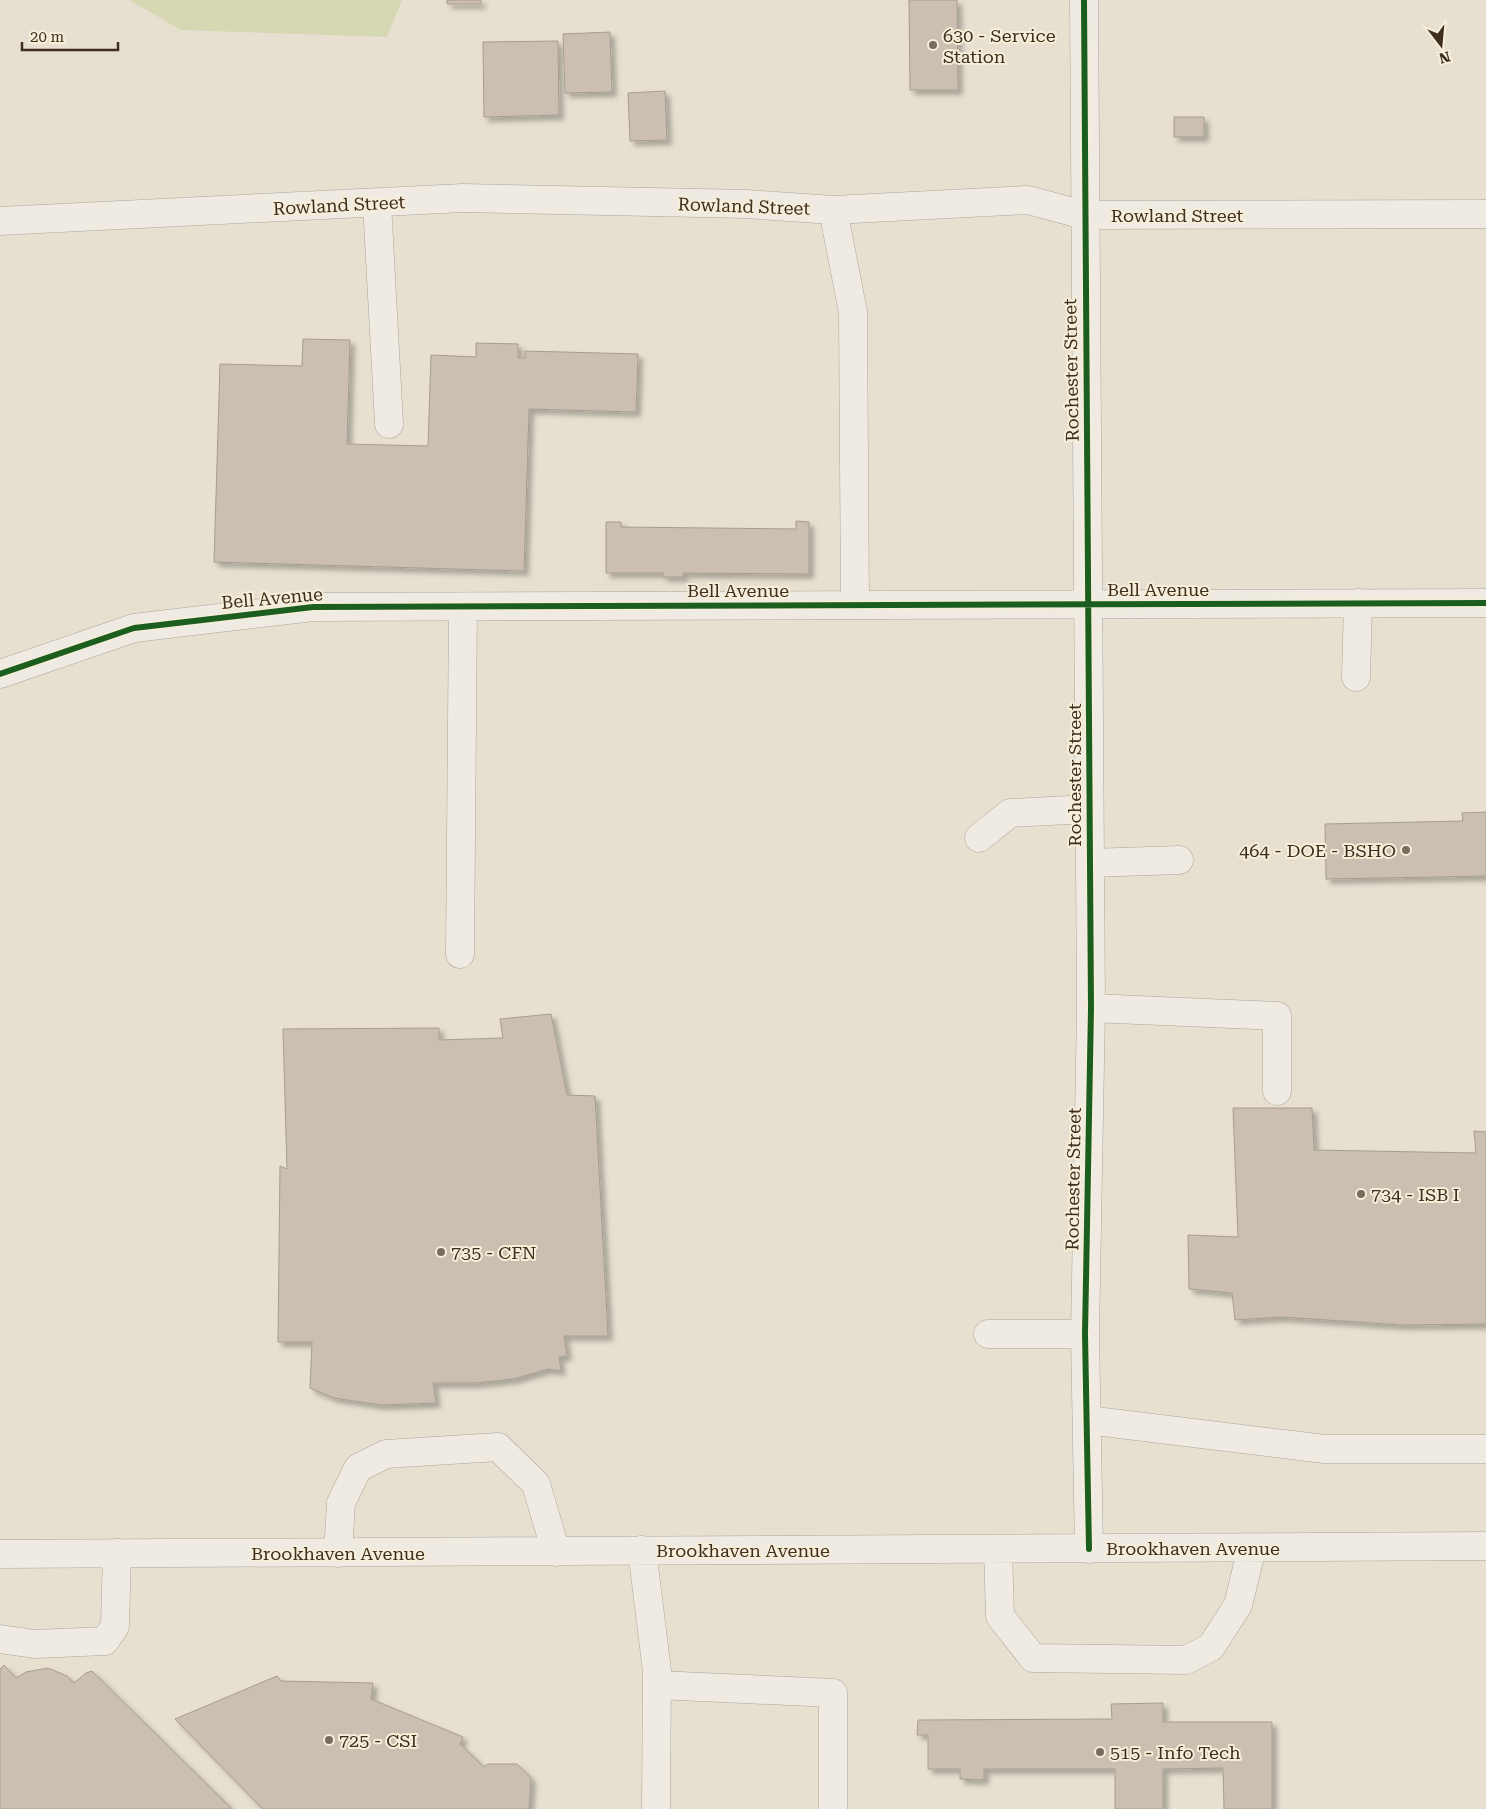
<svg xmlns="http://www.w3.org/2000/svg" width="1486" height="1809" font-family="'Roboto Serif',serif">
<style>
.green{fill:#d6d7b3}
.building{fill:#cbbfb2;stroke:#a89c90;filter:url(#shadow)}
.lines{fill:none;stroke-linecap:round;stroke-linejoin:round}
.minor-casing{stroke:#ada599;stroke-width:29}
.minor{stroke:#efebe3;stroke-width:28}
.cycleway-casing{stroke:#f7eed8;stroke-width:9}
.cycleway{stroke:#1b5e20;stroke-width:6}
.poi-dot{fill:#786c5e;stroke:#f7eed8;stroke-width:2}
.labels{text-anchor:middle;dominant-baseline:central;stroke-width:4;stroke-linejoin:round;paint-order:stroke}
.poi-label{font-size:18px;fill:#3d2e20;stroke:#f7eed8;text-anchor:start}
.street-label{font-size:18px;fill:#3d2e20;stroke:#f7eed8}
</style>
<defs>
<filter id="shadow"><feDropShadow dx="4.5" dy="4.5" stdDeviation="2.5" flood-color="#0004"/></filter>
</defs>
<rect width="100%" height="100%" fill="#e7e0d1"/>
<path class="green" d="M129,0H402L387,37L181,30Z"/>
<path class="building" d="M447,0H481V4H447Z
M909,0H957L958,90H910Z
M610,32L612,92L565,93L563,34Z
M558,41L559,115L484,117L483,42Z
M665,91L667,140L630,141L628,93Z
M1174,117H1204V137H1174Z
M303,339L350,340L347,444L428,446L431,355L476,357V343L518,344V358H525V351L638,354L636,412L529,409L524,571L214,562L220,364L302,366Z
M796,521L809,522V574L683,573V577H663V573H606V522H621V527L796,529Z
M1486,812V876L1326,879L1325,824L1463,821L1462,813Z
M551,1014L567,1095L595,1096L608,1336H564L567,1356L559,1357L561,1371L548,1369L513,1379L475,1383H433L436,1403L381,1405L334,1398L310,1388L312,1342H278L280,1166L287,1169L283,1029L439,1028V1040L503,1038L500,1019Z
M1233,1108H1312L1314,1150L1476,1153L1474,1131L1486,1132V1324L1403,1325L1281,1317L1235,1320L1232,1293L1189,1289L1188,1235L1238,1237Z
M4,1665L16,1678L26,1672L48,1668L67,1676L74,1683L86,1673L92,1671L232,1809H0V1669Z
M277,1676L281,1681L373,1683L371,1699L463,1737L460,1744L484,1767L488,1764H517L531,1778L529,1809H263L175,1719Z
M1163,1703V1722H1272V1809H1224L1223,1768L1163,1769V1809H1115V1769H984V1780L960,1779V1769H928V1735H917L918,1720L1112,1719L1111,1704Z"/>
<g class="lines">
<g class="minor-casing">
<path id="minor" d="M1084,0L1091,1008L1085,1334L1089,1549
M377,203L389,424
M833,210L853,312L855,605
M0,221L463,198L746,204L833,210L1028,200L1084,215L1486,214
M0,674L134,628L313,607L1486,603
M1356,677L1358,603
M979,838L1010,813L1089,809
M1090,863L1179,860
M460,954L463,607
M1091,1008L1277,1016V1091
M988,1334H1085
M1087,1420L1325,1449H1486
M998,1549L1000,1616L1033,1658L1186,1660L1211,1647L1238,1605L1252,1548
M642,1550L657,1671L656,1809
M338,1553L341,1503L358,1468L386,1454L498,1447L536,1484L556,1552
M0,1554L1486,1546
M0,1639L35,1644L105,1641L115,1626L117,1553
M657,1685L833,1693V1809"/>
</g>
<use href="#minor" class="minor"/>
<g class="cycleway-casing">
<path id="cycleway" d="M1084,0L1091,1008L1085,1334L1089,1549
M0,674L134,628L313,607L1486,603"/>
</g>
<use href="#cycleway" class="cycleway"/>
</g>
<g class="poi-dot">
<circle cx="933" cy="45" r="5"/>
<circle cx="1406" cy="850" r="5"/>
<circle cx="1361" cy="1194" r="5"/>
<circle cx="441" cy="1252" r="5"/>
<circle cx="329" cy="1740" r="5"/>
<circle cx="1100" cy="1752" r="5"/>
</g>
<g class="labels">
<g class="poi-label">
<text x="943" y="35">630 - Service<tspan x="943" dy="21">Station</tspan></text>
<text x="1396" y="850" text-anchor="end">464 - DOE - BSHO</text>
<text x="1371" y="1194">734 - ISB I</text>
<text x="451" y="1252">735 - CFN</text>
<text x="339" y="1740">725 - CSI</text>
<text x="1110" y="1752">515 - Info Tech</text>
</g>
<g class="street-label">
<text transform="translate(339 205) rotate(-3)">Rowland Street</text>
<text transform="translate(744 206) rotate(2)">Rowland Street</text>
<text x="1177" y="215">Rowland Street</text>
<text transform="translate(1071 370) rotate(-91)">Rochester Street</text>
<text x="1158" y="589">Bell Avenue</text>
<text x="738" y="590">Bell Avenue</text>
<text transform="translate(272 598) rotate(-5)">Bell Avenue</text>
<text transform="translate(1074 775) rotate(-90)">Rochester Street</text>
<text transform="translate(1073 1179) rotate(-89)">Rochester Street</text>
<text x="1193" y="1548">Brookhaven Avenue</text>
<text x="743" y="1550">Brookhaven Avenue</text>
<text x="338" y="1553">Brookhaven Avenue</text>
</g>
</g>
<g transform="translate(1441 45) rotate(164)" stroke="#f7eed8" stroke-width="4" paint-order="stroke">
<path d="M0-4L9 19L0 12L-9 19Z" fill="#3d2e20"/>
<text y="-8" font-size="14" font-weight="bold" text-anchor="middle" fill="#3d2e20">N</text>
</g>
<path d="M22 42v8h96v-8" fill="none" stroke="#3d2e20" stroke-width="2.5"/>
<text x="30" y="42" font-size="15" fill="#3d2e20" stroke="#f7eed8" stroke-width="4" paint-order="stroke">20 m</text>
</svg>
